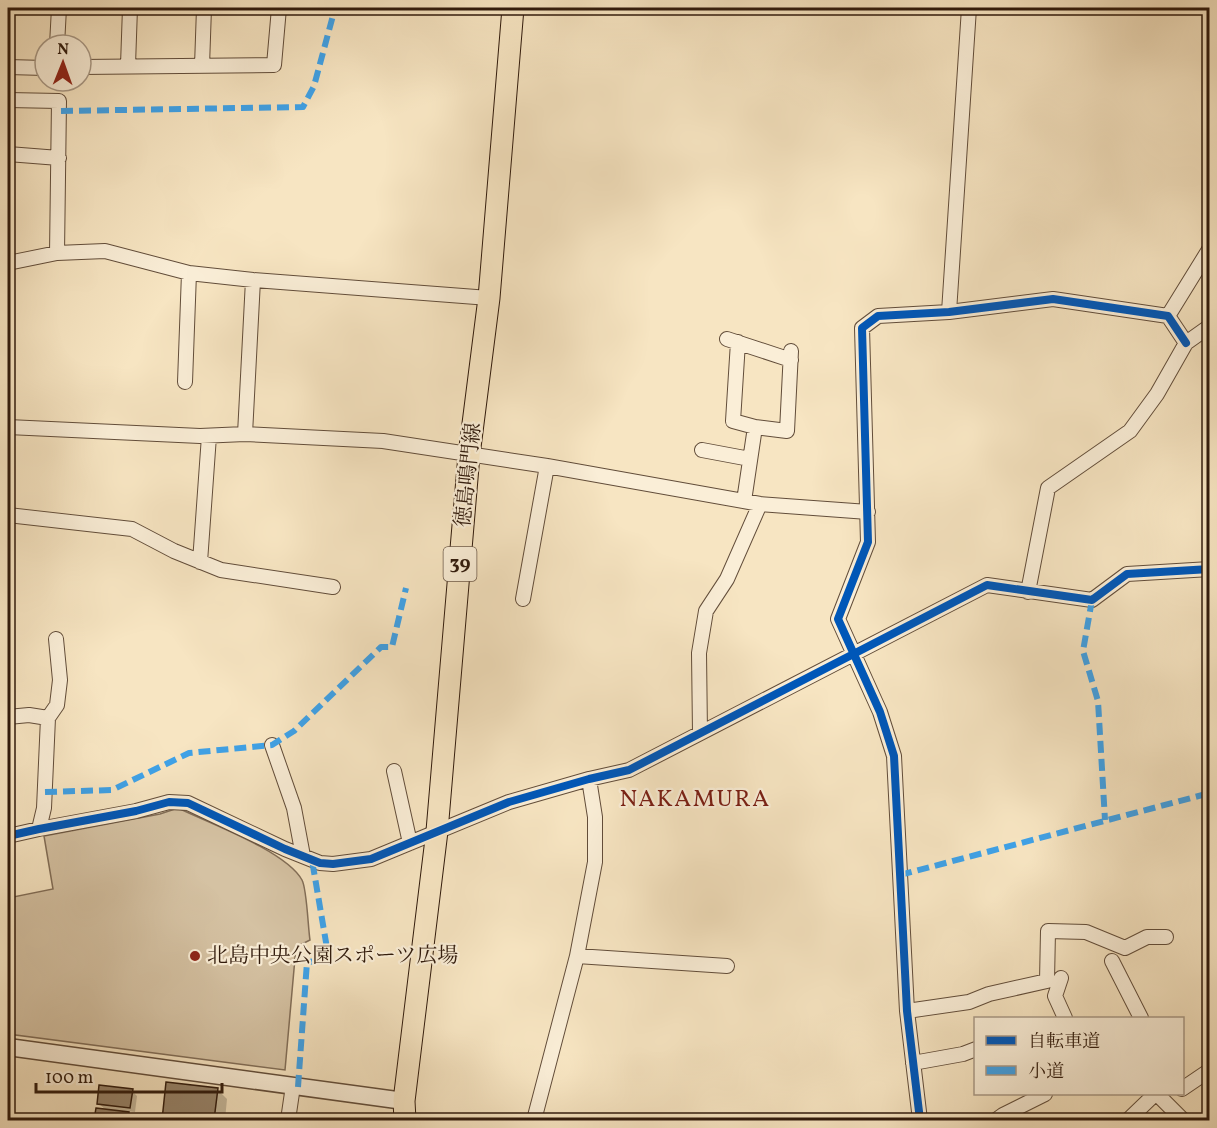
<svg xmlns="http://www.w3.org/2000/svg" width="1217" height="1128" font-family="Vollkorn,'Noto Serif JP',serif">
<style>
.green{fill:#d5c2a3;stroke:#826e58;stroke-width:1.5}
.shadow{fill:#0003}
.building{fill:#97846b;stroke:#301a0c;stroke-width:1.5}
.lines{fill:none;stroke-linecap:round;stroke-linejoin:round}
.minor-casing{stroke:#624d3a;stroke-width:16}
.tertiary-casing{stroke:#624d3a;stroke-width:19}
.primary-casing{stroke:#301a0c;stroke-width:23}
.minor{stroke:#faeed7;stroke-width:14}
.tertiary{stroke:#faeed7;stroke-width:16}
.primary{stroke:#f7e5c2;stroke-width:21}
.quiet{stroke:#3ea2e9;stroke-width:6;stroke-dasharray:12 6;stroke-linecap:butt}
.cycleway-casing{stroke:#faeed7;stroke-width:11}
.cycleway{stroke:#0057b8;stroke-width:8}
.poi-dot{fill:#8f2418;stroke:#faeed7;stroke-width:2}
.labels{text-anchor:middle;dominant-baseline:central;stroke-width:4.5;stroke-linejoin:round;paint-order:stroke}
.shield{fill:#faeed7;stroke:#6d5a49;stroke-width:1.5}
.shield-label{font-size:20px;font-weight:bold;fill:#301a0c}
.street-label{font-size:21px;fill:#301a0c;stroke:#faeed7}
.poi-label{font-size:21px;fill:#301a0c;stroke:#faeed7;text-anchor:start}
.quarter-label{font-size:24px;letter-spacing:1.5px;fill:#7a1f14;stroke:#faeed7}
</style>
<rect width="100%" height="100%" fill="#f7e5c2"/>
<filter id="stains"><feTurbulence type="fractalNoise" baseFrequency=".00333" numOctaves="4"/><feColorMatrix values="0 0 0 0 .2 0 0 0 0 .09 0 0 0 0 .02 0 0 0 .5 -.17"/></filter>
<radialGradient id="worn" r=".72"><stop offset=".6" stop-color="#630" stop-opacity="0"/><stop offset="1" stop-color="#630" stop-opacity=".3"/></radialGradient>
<path class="green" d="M178,808C209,823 286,851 302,880C307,889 308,928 310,940L296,947L285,1070L8,1034V898L53,889L44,836L160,814Z"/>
<path class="shadow" d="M168,1084L217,1089L227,1099L225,1120H164Z
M132,1091L137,1096L135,1112L125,1111L135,1120H96L97,1109L106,1110L98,1103Z"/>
<path class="building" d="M166,1082L218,1088L214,1120H162Z
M99,1085L133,1089L130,1108L97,1104Z
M96,1108L129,1112L128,1120H94Z"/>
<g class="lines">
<g class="minor-casing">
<path id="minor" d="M57,45L59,8
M128,65L130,8
M202,66L204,8
M8,67L45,68
M81,67L274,65L279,8
M8,100L59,101L57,253
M8,154L59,158
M8,263L57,253L105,251L189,273L253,280L489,298
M949,312L969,8
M1168,316L1210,248
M727,339L791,360
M738,342L733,421L755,427L787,431L791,351
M185,382L189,273
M8,427L200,436L245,434L383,441L547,466L760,504L868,512
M245,434L253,280
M702,450L750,459
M744,501L755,427
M8,515L132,529L174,551L221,570L333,587
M200,562L209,436
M1028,592L1048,488L1130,431L1157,394L1186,343L1210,326
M523,599L547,466
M8,717L29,715L48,718L44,808L39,829
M48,718L57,705L60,680L56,639
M700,733L699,653L706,611L727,579L760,504
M272,745L294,808L303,856
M394,771L410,843
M8,836L39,829L136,811L169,802L188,803L285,849L320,863L333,864L371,859L509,802L589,779L629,770L987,585L1092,600L1127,574L1210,569
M577,956L727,966
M1112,961L1141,1018
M1061,978L1055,996L1065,1018
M907,1011L969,1002L989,994L1047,981L1048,931L1086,932L1125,948L1147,937H1166
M913,1063L963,1054L976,1049
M1182,1089L1210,1070
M1157,1094L1183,1120
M288,1120L293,1086
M534,1120L577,956L595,862V817L589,779
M920,1120L907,1011L894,756L880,712L838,619L868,542L862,328L878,316L949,312L1053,299L1168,316L1186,343
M996,1120L1003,1115L1045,1094
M1128,1120L1155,1094"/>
</g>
<g class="tertiary-casing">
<path id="tertiary" d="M8,1047L404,1101"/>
</g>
<g class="primary-casing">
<path id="primary" d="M405,1120L404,1101L437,831L469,455L489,298L513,8"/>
</g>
<use href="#minor" class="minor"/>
<use href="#tertiary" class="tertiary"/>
<use href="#primary" class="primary"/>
<path class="quiet" d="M61,111L303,107L314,86L335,8
M1092,600L1083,651L1098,701L1105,820
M45,792L112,790L189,753L272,745L294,731L381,647H392L406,588
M900,875L1210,793
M298,1087L307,962L329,960L312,860"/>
<g class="cycleway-casing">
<path id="cycleway" d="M8,836L39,829L136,811L169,802L188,803L285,849L320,863L333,864L371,859L509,802L589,779L629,770L987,585L1092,600L1127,574L1210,569
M920,1120L907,1011L894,756L880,712L838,619L868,542L862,328L878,316L949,312L1053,299L1168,316L1186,343"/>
</g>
<use href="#cycleway" class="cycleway"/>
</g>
<circle class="poi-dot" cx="195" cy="956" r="6"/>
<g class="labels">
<rect class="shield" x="443.5" y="547" width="33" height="34" rx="4.5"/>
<g class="shield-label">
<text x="460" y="564">39</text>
</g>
<g class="street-label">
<text transform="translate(469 475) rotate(-84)">徳島鳴門線</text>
</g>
<g class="poi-label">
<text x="207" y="956">北島中央公園スポーツ広場</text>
</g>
<g class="quarter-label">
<text x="695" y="800">NAKAMURA</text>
</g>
</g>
<rect width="1217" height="1128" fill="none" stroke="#f7e5c2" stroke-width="30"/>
<rect x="9" y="9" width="1199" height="1110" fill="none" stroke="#301a0c" stroke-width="3"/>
<rect x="15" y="15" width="1187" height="1098" fill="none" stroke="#301a0c" stroke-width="1.5"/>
<rect x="974" y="1017" width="210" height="78" fill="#faeed7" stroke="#a99986" stroke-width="1.5"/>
<rect x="986" y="1036" width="30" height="9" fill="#0057b8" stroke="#a99986" stroke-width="1.5"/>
<text x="1028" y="1047" font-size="18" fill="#301a0c">自転車道</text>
<rect x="986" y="1066" width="30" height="9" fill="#3ea2e9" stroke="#a99986" stroke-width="1.5"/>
<text x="1028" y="1077" font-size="18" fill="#301a0c">小道</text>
<g transform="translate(63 63) rotate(1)"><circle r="28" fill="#faeed7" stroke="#a99986" stroke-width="1.5"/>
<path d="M0-4.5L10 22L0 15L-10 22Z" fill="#8f2418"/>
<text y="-9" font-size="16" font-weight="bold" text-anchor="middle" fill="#301a0c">N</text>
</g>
<path d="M36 1083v9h186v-9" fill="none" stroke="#301a0c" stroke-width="3"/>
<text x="45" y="1083" font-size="18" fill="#301a0c" stroke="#faeed7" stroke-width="4.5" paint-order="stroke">100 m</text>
<rect width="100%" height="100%" filter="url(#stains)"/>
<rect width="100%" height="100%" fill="url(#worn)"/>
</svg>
